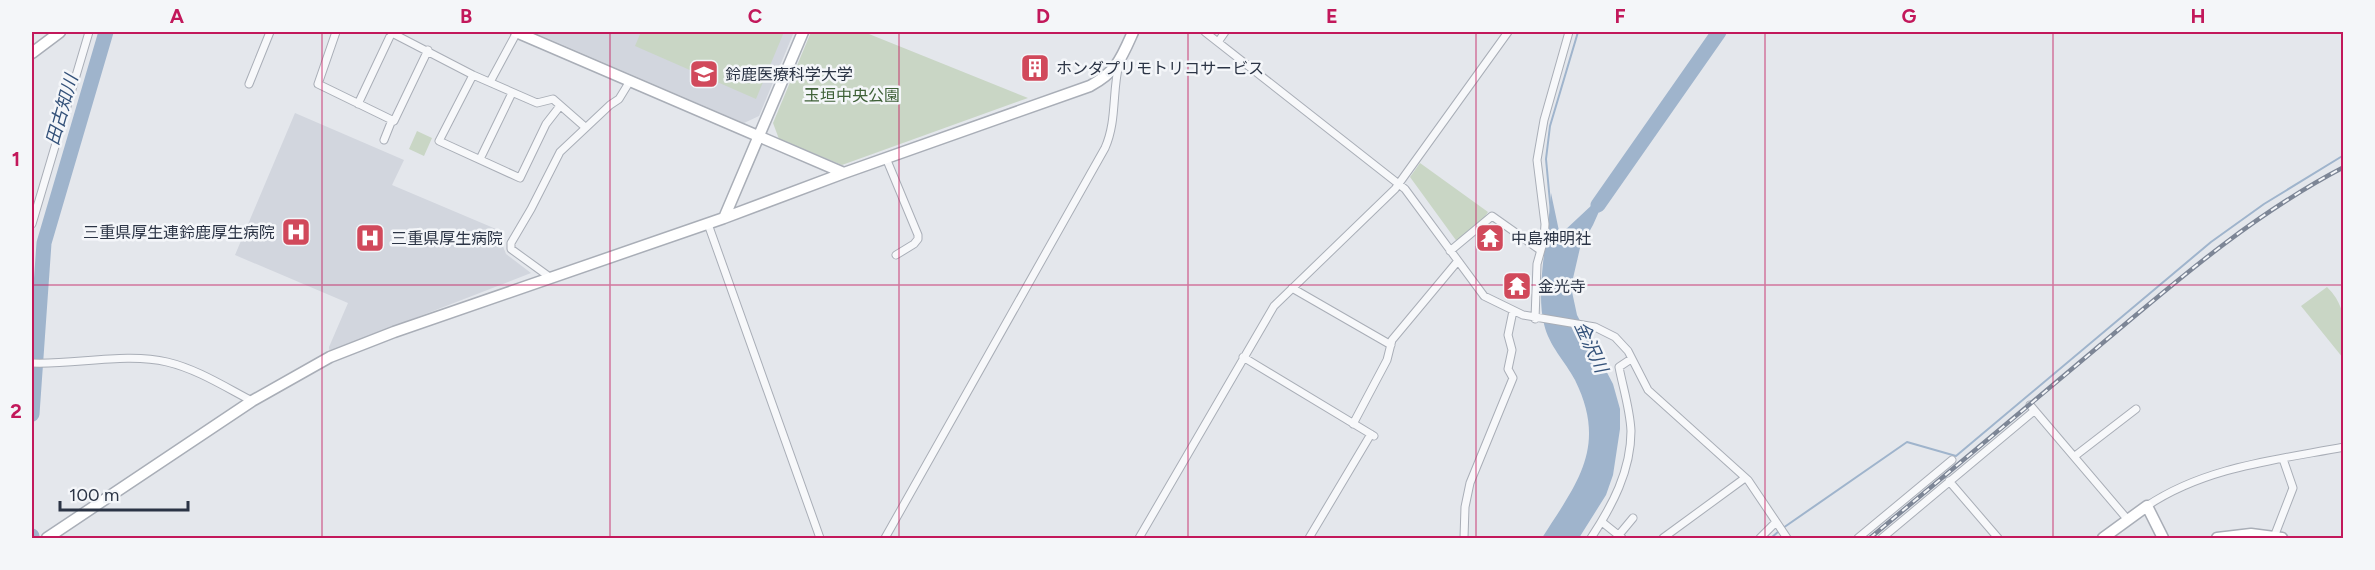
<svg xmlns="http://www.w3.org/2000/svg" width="2375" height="570" font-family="Figtree,'Noto Sans JP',sans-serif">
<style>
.built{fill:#d2d6de}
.green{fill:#c9d6c5}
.water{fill:#9fb4cc}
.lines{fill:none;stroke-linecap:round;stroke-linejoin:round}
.stream{stroke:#9fb4cc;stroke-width:2}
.river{stroke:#9fb4cc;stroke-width:15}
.street-casing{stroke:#a9aeb7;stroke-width:9}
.secondary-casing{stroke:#a9aeb7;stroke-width:13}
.street{stroke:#f7f8fa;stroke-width:7}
.secondary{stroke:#fff;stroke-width:10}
.rail-casing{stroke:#7d8696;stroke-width:4.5}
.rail{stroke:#f4f6f9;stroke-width:2;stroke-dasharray:7;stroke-linecap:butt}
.grid{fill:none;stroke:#c2185b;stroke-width:1.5;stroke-opacity:0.55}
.labels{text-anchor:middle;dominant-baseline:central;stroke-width:5;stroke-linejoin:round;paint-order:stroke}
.poi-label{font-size:16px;fill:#2b3445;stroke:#f4f6f9;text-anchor:start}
.park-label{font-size:16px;fill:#3f6138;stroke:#f4f6f9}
.water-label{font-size:18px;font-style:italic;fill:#34527a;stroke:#f4f6f9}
.neatline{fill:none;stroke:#c2185b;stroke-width:2}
.grid-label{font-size:20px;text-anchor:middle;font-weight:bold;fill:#c2185b}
</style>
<rect width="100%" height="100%" fill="#e4e7ec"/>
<path class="built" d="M533,32H794L759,116L744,123Z
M295,113L404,160L392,185L496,229L506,254L531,273L397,325L330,357L329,347L348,303L235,255Z"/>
<path class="green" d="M641,32H784L756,99L635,46Z
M811,32H864L1028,98L842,165L779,139L773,123Z
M417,131L432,138L424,156L409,149Z
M1420,163L1488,212L1482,221L1458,243L1410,177Z
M2327,287C2349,309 2344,329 2343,358L2301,306Z"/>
<path class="water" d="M1609,189L1593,225L1580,248L1571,287L1577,315L1613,384L1620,409V429L1613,475L1606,495L1579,538H1542C1577,483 1608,447 1575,380C1565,361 1549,346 1544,324C1535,288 1549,232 1551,193L1559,231L1563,232Z"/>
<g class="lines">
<path class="stream" d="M1551,213L1546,159L1550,126L1578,32
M1783,528L1907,442L1956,456L2211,242L2264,204L2344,155
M1771,538L1779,531"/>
<path class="river" d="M1598,205L1719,32
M32,414L44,243L106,32
M32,536V538"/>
<g class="street-casing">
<path id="street" d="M336,32L318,84L394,121L428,50
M390,32L473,75L537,103L553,99L585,127
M1205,32L1405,189L1484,296L1523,315L1595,327L1615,337L1628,351L1648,390L1748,480L1787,538
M1218,42L1225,32
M473,75L439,141L520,178L546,124L560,106
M490,82L517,32
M249,84L270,32
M358,104L392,32
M384,140L392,120
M886,158L918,235V239L914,244L896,255
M480,159L512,93
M32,224L89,32
M708,224L820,538
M1450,251L1492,216L1540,250
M551,278L511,249V243L531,209L560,152L610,105L619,99L630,81
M1292,288L1391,345
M1535,319L1537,264L1544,239L1545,224L1537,160L1544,120L1569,32
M1243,357L1374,436
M32,363C74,365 127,352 167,362C197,369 225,387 252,401
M2030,405L2128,520
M1353,424L1387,360L1392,340L1457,262
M2075,456L2136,409
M1949,481L1998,538
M2147,506C2205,467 2276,460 2344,447
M1602,522L1622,538
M1618,536L1633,518
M2274,537L2293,488L2283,459
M885,538L1105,148C1117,121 1112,92 1119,64
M1139,538L1274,306L1395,189L1508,32
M1309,538L1371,434
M1464,538L1465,507L1470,483L1513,378L1508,369L1512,350L1508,335L1513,311
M1591,538C1612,506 1631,471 1631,431C1630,409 1623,388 1619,367L1631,359
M1663,538L1745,478
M1760,538L1776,522
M1858,538L1952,460
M1882,538L2034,411"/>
</g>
<g class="secondary-casing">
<path id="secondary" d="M516,32L844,173
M32,53L60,32
M724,218L803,32
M47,538L252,401L330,357L394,332L724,218L844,173L1090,86C1117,71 1121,59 1133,32
M2103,538L2147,506L2163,538
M2217,538L2251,534L2282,538"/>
</g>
<use href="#street" class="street"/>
<use href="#secondary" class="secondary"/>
<g class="rail-casing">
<path id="rail" d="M1870,538C1944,476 2019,414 2092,352C2173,284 2250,216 2344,167"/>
</g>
<use href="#rail" class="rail"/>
</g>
<path class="grid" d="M322,32V538M610,32V538M899,32V538M1188,32V538M1476,32V538M1765,32V538M2053,32V538M32,285H2344"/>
<defs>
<g id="building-square" transform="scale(1.5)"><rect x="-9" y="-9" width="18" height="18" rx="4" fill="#d1495b" stroke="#f4f6f9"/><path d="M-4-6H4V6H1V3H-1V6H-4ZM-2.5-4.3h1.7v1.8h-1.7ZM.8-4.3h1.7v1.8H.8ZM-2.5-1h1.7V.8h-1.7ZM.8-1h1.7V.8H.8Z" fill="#fff"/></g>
<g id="university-square" transform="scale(1.5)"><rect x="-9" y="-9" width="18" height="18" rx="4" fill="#d1495b" stroke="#f4f6f9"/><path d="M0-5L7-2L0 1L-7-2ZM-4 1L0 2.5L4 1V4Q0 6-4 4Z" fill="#fff"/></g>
<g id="hospital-square" transform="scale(1.5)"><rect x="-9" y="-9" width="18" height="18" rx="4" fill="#d1495b" stroke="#f4f6f9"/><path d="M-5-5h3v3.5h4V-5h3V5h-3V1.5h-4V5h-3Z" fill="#fff"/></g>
<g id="temple-square" transform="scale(1.5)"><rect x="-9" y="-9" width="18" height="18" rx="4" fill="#d1495b" stroke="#f4f6f9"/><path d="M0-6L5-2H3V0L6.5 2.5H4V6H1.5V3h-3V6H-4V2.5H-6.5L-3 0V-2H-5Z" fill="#fff"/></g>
</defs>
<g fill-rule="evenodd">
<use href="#building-square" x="1035" y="68"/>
<use href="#university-square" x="704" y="74"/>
<use href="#hospital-square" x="296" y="232"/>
<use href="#hospital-square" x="370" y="238"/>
<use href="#temple-square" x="1490" y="238"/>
<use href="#temple-square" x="1517" y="286"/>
</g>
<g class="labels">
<g class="poi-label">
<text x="1056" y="68">ホンダプリモトリコサービス</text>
<text x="725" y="74">鈴鹿医療科学大学</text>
<text x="275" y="232" text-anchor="end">三重県厚生連鈴鹿厚生病院</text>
<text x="391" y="238">三重県厚生病院</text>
<text x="1511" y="238">中島神明社</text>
<text x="1538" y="286">金光寺</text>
</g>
<g class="park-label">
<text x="852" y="95">玉垣中央公園</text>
</g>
<g class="water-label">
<text transform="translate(62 110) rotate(-74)">田古知川</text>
<text transform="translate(1591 347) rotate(65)">金沢川</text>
</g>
</g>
<rect width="2375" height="570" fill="none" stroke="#f4f6f9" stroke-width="66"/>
<path d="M60 501v9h128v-9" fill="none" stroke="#2b3445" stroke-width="3"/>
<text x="69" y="501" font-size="18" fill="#2b3445" stroke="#f4f6f9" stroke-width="4.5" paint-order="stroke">100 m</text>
<rect x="33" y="33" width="2309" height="504" class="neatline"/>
<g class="grid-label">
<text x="177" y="23">A</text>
<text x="466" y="23">B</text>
<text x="755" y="23">C</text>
<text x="1043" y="23">D</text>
<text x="1332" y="23">E</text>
<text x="1620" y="23">F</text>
<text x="1909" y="23">G</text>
<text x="2198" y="23">H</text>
<text x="16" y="166">1</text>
<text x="16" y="418">2</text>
</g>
</svg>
